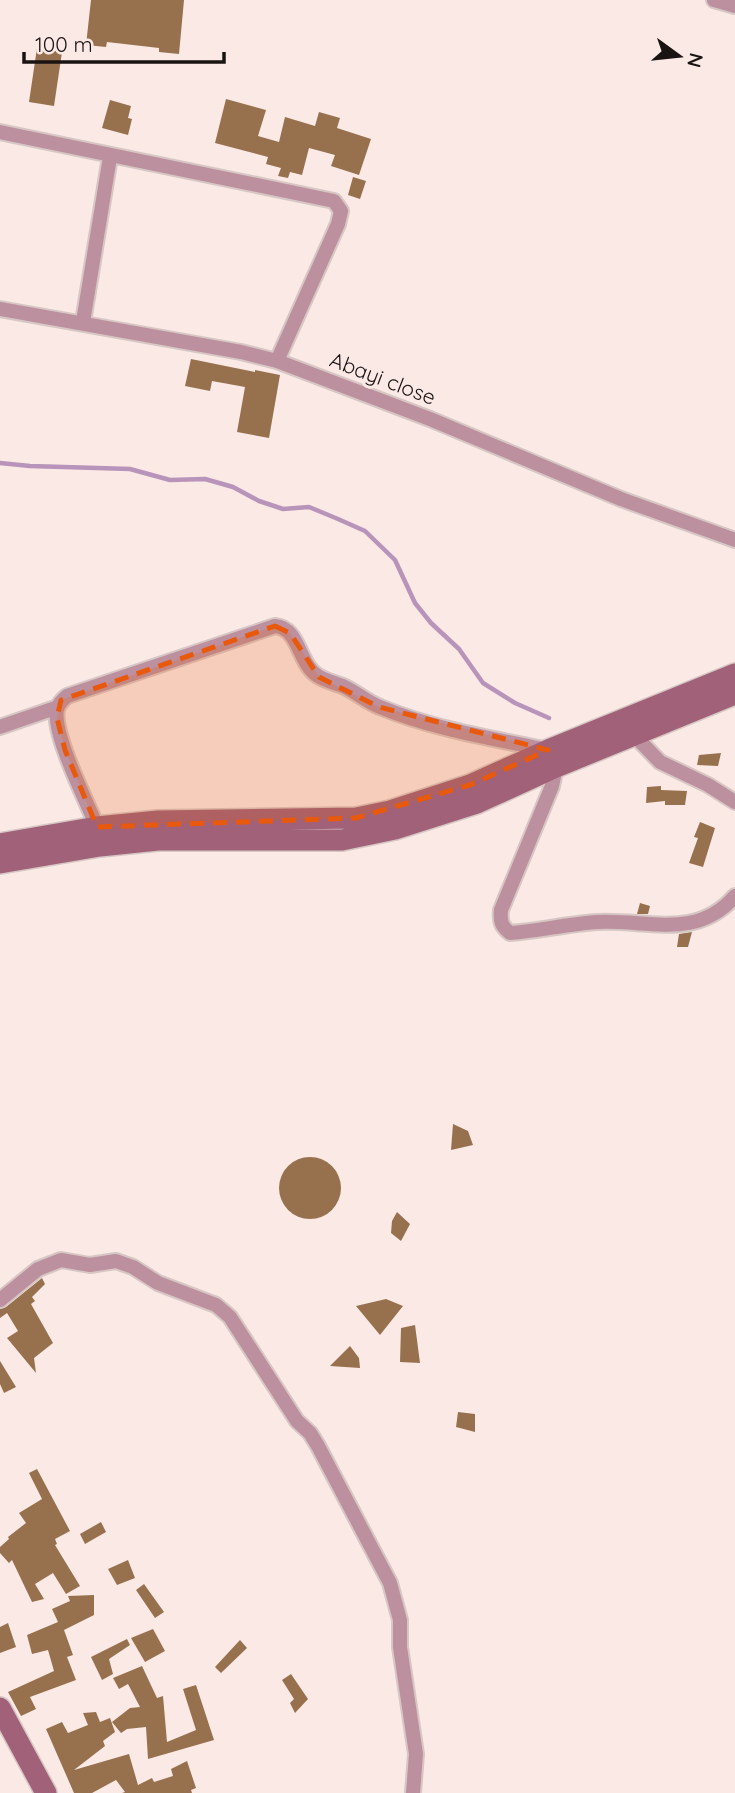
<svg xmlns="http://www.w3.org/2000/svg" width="735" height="1793" font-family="Quicksand,sans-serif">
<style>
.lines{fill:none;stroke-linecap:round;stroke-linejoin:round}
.stream{stroke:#b894bb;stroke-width:4.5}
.building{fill:#97714e}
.street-casing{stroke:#d7c7c4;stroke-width:18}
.secondary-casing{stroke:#d7c7c4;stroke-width:24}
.street{stroke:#bd909f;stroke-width:14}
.secondary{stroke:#a16279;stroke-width:21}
.marked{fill:#e8590c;fill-opacity:0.2;stroke:#e8590c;stroke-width:5;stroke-dasharray:14 9;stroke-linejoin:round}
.labels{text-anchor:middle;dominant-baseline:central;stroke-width:6;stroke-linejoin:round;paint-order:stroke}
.street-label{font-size:21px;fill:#191312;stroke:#fbe9e6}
</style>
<rect width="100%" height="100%" fill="#fbe9e6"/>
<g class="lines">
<path class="stream" d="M0,463L30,466L130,469L170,480L205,479L233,487L259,501L283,509L309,507L338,519L365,531L395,560L415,603L431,623L459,649L483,683L515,703L549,718"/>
</g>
<path class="building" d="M91,0H184L179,54L159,52V48L107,42L106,47L86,45Z
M37,48L62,52L54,106L29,102Z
M226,99L266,110L258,136L279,142L285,117L315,126L319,112L340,118L337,128L371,139L359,175L331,166L335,155L309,148L302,175L290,172L288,178L278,176L281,168L266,164L268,157L215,143Z
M110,100L131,106L128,118L132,119L128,135L102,128Z
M353,177L366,181L360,199L348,195Z
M191,359L255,372V370L280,375L269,438L237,432L245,387L212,381L210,391L185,386Z
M721,753L718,766L697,765L699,755Z
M661,786V790L687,791L685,805H665V801L646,803L647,787Z
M700,822L715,828L703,867L689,863L698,838L694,837Z
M640,903L650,906L648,914H637Z
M692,932L688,947H677L679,934Z
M453,1124L468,1131L473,1145L451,1150Z
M279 1188a31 31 0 1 1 62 0a31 31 0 1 1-62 0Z
M397,1212L410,1224L401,1241L391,1233L392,1221Z
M42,1278L45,1284L32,1297L35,1301L31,1304L53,1343L34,1358L36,1373L7,1338L18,1331L7,1313L0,1318V1309L6,1307Z
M386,1299L403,1306L380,1335L356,1306Z
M415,1325L420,1363L400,1362L401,1328Z
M350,1346L359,1358L360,1368L330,1366Z
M0,1361L16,1387L4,1393L0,1384Z
M458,1412L475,1414V1432L456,1427Z
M37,1469L70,1531L55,1539L57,1544L55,1545L80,1586L66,1594L53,1573L35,1584L44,1599L32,1602L12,1560L9,1563L0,1553V1547L9,1539L8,1537L26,1523L19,1513L42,1499L29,1473Z
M101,1522L106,1532L85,1544L80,1534Z
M128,1560L135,1578L117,1585L108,1569Z
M144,1584L164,1612L155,1618L136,1590Z
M94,1595V1615L64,1630L73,1655L67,1657L76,1680L30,1697L36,1709L21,1716L8,1692L54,1671L48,1650L32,1654L27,1635L58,1622L52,1609L70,1601L68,1596Z
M8,1623L16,1647L0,1653V1627Z
M153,1629L165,1651L145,1662L131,1638Z
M127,1639L130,1645L109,1659L113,1674L102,1680L91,1657Z
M240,1640L247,1648L221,1673L215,1667Z
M142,1666L157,1698L163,1696L167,1742L196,1730L183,1689L196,1685L214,1740L148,1759L146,1727L127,1729L121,1733L112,1722L130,1708L140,1707L128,1684L119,1689L113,1678Z
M291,1674L308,1699L295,1713L290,1703L294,1699L282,1680Z
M96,1712L100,1722L110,1718L115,1732L103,1741L105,1746L74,1770L129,1754L138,1785L152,1778L154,1782L173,1776L171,1769L187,1761L196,1788L191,1790L192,1793H122L125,1792L116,1780L92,1793H74L46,1729L62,1722L68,1733L88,1725L83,1713Z"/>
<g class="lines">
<g class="street-casing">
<path id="street" d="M714,0L735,6
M0,132L334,201L341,211L338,224L277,361
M0,309L241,352L277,361L430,419L621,499L735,540
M83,322L110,157
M0,727L58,707
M635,736L660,762L708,785L735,802
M556,767L552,786L501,910C500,921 501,926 510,933C539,931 567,924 597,922C647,919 696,941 735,896
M97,827C87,802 52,734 57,709C59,703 62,700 67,696L275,626C300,628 298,664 318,676C326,681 335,683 343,686C356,692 367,702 380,707C433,729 491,738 547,750
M0,1300L38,1269L61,1260L90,1265L116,1261L133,1267L158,1283L216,1305L230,1317L297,1421L310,1433L318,1446L390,1583L400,1620V1647L416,1754L413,1793"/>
</g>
<g class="secondary-casing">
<path id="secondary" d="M0,844L97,827L158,821L356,818L390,811L470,785L548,750L735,674
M0,863L100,846L158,840H342L395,829L477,803L556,767L735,694
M0,1708L46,1793"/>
</g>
<use href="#street" class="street"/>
<use href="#secondary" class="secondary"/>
</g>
<path class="marked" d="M275,626L290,633L319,677L379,707L548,750L470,785L356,818L97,827L65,750L57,718L61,700Z"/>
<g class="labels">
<g class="street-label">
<text transform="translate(383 378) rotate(21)">Abayi close</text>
</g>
</g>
<g transform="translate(679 56) rotate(105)" stroke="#fbe9e6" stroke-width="5" paint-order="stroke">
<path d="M0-5L12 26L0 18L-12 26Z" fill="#191312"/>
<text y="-10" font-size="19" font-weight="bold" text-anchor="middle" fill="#191312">N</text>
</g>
<path d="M24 52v10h200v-10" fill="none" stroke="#191312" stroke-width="3.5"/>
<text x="35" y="52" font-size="21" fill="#191312" stroke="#fbe9e6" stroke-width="5" paint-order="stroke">100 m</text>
</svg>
